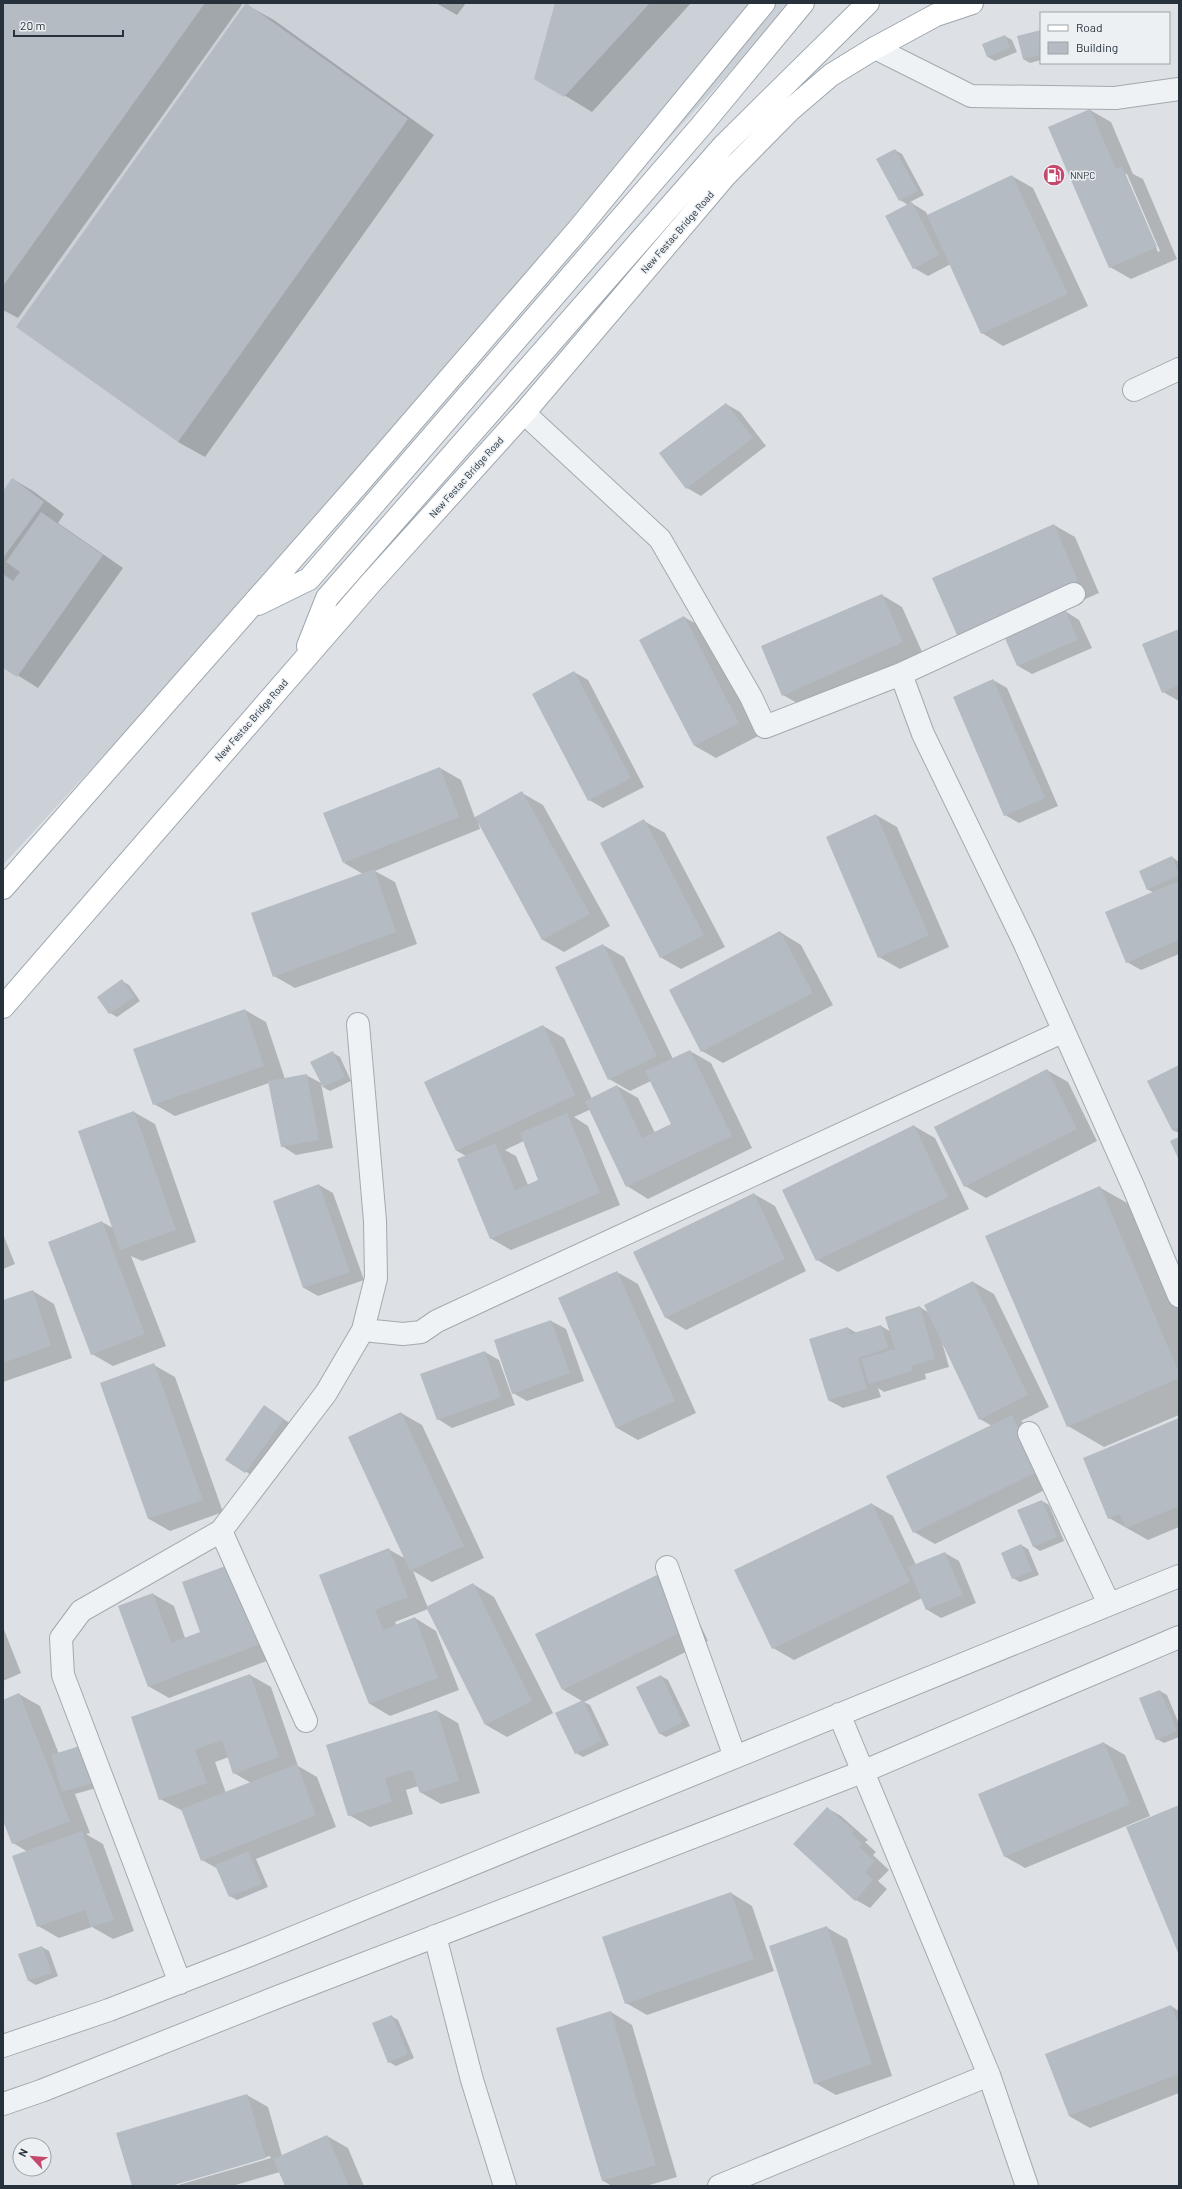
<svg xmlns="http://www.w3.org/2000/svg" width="1182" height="2189" font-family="Barlow,sans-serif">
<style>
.built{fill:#cbd1d7}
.shadow{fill:#0003;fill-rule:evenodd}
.building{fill:#b4bbc2}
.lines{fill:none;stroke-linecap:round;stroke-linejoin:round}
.minor-casing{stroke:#a3a9af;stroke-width:24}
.major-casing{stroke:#9da7b0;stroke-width:24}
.minor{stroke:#eff2f4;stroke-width:22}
.major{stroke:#fff;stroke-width:22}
.labels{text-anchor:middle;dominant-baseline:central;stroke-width:3;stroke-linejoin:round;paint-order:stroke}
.poi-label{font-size:10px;fill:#27313b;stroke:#ecf0f3;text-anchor:start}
.street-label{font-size:10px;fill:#27313b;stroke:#ecf0f3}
</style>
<rect width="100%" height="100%" fill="#dde1e5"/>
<path class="built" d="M3,3H793L3,865Z"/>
<path class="shadow" d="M3,3H243L18,318L3,310Z
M436,3H466L457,15Z
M556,3H691L592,112L536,78Z
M247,5L274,20L434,135L205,457L178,442Z
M1041,31V60L1030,63L1023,59Z
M1005,36L1012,40L1017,52L995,61L988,57L983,45Z
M1090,110L1111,122L1133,174L1143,179L1177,259L1131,279L1110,267ZM1124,174H1127L1160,251L1158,252Z
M895,150L902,154L924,195L910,202L926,212L928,216L1012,176L1033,188L1088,306L1003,346L982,333L951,264L928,276L914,268L908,205L900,200Z
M726,404L740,412L766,446L701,496L687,488Z
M13,479L33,491L64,514L58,523L123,568L38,688L3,666V493Z
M1054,525L1075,537L1099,593L979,646L958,634Z
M882,595L902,607L923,654L804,707L783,695Z
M1065,611L1079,620L1092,648L1032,674L1018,666Z
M684,617L705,629L760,735L716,758L695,746Z
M1179,630V701L1163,692Z
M574,672L588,680L644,787L603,808L589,800Z
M993,680L1007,688L1058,806L1019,823L1005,815Z
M440,768L461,780L475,818L522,793L543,805L610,926L564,952L543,940L478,822L480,829L375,871L395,882L417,944L295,988L274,976L363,874L344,863Z
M876,815L897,827L949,947L900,969L879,957Z
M644,821L665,833L725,947L681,969L660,957Z
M1172,857L1179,862V954L1141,970L1127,962L1154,893L1147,889Z
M780,932L801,945L833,1005L723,1063L702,1051Z
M603,945L624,957L673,1059L690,1051L711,1063L752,1148L648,1199L627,1186L591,1109L574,1117L588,1126L620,1205L511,1250L490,1238L466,1156L457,1151L425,1082L543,1026L564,1038L592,1099L617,1086L638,1098L655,1133L672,1124L651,1081L630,1091L609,1079ZM524,1141L540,1180L528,1185L516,1156L505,1150Z
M122,981L129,985L140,1001L117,1017L110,1013Z
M245,1010L266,1022L285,1079L306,1075L321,1083L333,1148L296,1155L282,1146L269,1083L175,1116L154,1104Z
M333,1053L340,1057L351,1081L330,1091L323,1087L312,1062Z
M1179,1066V1133L1172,1130Z
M1047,1070L1068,1082L1097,1141L986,1198L965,1186Z
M134,1112L155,1124L196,1242L142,1261L131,1256L166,1346L113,1366L92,1354L49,1242L102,1222L113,1228Z
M914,1126L935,1138L969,1209L838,1272L817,1260Z
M319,1185L333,1193L364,1280L318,1296L304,1288Z
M1099,1187L1136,1208L1179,1310V1415L1104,1447L1068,1426Z
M754,1194L775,1206L806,1271L686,1330L665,1317Z
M3,1234L15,1264L3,1269Z
M617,1272L638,1284L696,1413L638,1440L617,1428L559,1298Z
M973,1282L994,1294L1049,1407L1021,1421L1033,1428L1059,1483L935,1544L914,1532L992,1426L980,1419L942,1342L949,1367L925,1374L926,1379L884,1392L878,1388L881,1397L843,1408L828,1400L848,1328L857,1333L881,1326L891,1332L920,1307L929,1313Z
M33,1291L54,1304L72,1358L3,1382V1301Z
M551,1321L566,1329L584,1381L527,1401L513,1393Z
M485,1352L499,1360L515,1405L452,1428L438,1419Z
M154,1365L175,1377L223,1512L170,1531L149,1519L101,1384Z
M264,1406L297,1428L260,1481L227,1459Z
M401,1413L422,1425L484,1558L432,1582L413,1571L428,1608L473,1584L494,1597L553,1713L507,1737L486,1725L428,1609L395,1622L397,1626L415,1618L436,1631L459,1690L390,1716L370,1704L321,1576L388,1549L406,1559Z
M1179,1419V1527L1148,1540L1109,1518Z
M1042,1501L1049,1505L1064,1541L1040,1551L1034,1547Z
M872,1504L893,1516L916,1565L945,1553L959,1561L976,1603L941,1618L926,1609L922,1598L794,1660L773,1648Z
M1021,1545L1028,1549L1039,1575L1020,1582L1013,1578Z
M184,1582L280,1656L169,1698L148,1686L153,1594L174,1606L185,1638L202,1632Z
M682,1586L708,1641L584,1702L590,1705L609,1745L583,1757L576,1753L582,1701L563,1690Z
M3,1627L21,1673L3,1681Z
M250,1675L271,1687L298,1766L317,1777L336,1827L256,1859L268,1887L237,1900L230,1896L218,1869L202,1860L183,1811L160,1799L132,1717ZM229,1757L234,1773L251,1783L226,1793L215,1762Z
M661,1676L668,1680L690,1726L666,1737L659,1733Z
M1160,1691L1167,1695L1179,1724V1737L1164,1743L1157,1739Z
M19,1694L40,1706L59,1754L103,1786L75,1794L90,1833L86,1834L103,1844L134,1931L113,1939L92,1927L59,1938L38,1926L28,1852L13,1843L3,1818V1701Z
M437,1711L458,1723L480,1793L441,1804L420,1792L418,1786L406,1790L413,1814L370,1827L349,1815L327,1746Z
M1104,1743L1125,1755L1150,1816L1025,1868L1004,1856Z
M827,1808L841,1816L868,1840L865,1842L876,1852L873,1855L889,1870L878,1881L887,1889L870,1908L856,1900Z
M731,1893L752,1906L774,1971L647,2015L626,2003Z
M826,1927L847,1939L892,2076L836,2095L815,2083Z
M42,1947L49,1951L58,1976L36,1985L29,1981Z
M1171,2006L1179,2011V2093L1090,2128L1069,2116Z
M611,2012L632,2025L677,2177L646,2186H612L603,2181Z
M391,2016L398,2020L414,2058L396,2066L389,2062Z
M247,2095L268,2107L282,2156L327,2136L348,2148L364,2186H287L280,2172L232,2186H175L271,2158L270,2156L168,2186H133Z"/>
<path class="building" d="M3,3H205L3,286Z
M246,3L408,119L178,442L16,327Z
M555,3H650L564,97L534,79Z
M1041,30V55L1023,59L1017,36Z
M1005,35L1010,48L987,57L982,44Z
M1090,109L1116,169L1122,166L1157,247L1109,268L1048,127Z
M895,149L918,191L899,201L876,159Z
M1012,175L1068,294L981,334L927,215Z
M912,202L939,255L913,269L885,216Z
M726,403L753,438L686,489L659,453Z
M12,478L44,502L3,558V491Z
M41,512L103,555L17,677L3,668V574L13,581L20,572L6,562Z
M1054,524L1078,581L957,635L932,578Z
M882,594L903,642L782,696L761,646Z
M1065,610L1078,640L1017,666L1004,636Z
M684,616L739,723L694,746L639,640Z
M1179,629V685L1162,693L1142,644Z
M574,671L631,778L588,801L532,694Z
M993,679L1045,798L1004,816L953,697Z
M440,767L459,817L343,863L323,813Z
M522,791L590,914L542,940L475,817Z
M876,814L929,935L878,958L826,837Z
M644,819L704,935L660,958L600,843Z
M1172,856L1179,875L1147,890L1139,871Z
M374,869L396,932L273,977L251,913Z
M1179,881V940L1126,963L1105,912Z
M780,931L813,993L701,1052L669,990Z
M603,944L657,1056L608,1080L555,967Z
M122,979L134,997L109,1014L97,997Z
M245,1009L264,1066L153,1105L133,1049Z
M543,1025L575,1095L456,1151L424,1082Z
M690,1050L732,1136L626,1187L585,1101L617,1085L642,1138L671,1124L645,1071Z
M333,1051L345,1077L323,1087L310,1062Z
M1179,1065V1127L1172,1130L1147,1081Z
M1047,1069L1077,1129L964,1187L934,1127Z
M307,1074L319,1140L281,1147L268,1081Z
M134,1111L176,1230L120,1250L78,1131Z
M567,1113L600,1193L490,1239L457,1159L495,1143L515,1190L538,1180L520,1133Z
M914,1125L948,1197L816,1261L782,1190Z
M1179,1137V1160L1170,1141Z
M319,1184L350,1272L303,1288L273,1201Z
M1100,1186L1179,1373V1378L1067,1427L985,1236Z
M754,1193L785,1259L665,1318L633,1252Z
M102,1221L145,1334L91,1355L48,1242Z
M617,1271L675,1401L616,1428L558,1298Z
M973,1281L1028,1395L979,1420L924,1305Z
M33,1290L51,1346L3,1363V1300Z
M920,1306L935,1359L911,1366L912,1371L869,1384L861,1359L895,1349L885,1317Z
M551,1320L570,1373L512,1394L494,1340Z
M881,1325L888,1348L858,1358L867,1389L828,1400L809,1339L848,1327L850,1334Z
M485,1351L501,1397L437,1420L420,1374Z
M154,1363L203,1500L148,1519L100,1383Z
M264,1405L284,1419L245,1473L225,1460Z
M401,1412L464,1546L410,1571L348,1437Z
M1012,1415L1039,1471L913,1533L886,1476Z
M1179,1418V1506L1126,1528L1120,1514L1108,1519L1083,1458Z
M1042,1500L1057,1537L1033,1547L1017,1510Z
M872,1503L910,1582L772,1649L734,1570Z
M1021,1544L1032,1571L1012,1579L1001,1553Z
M389,1548L408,1597L375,1610L383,1630L415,1617L438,1678L369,1704L319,1575Z
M945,1552L963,1595L926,1610L908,1567Z
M231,1564L260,1644L148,1687L118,1606L153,1593L171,1643L200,1632L182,1582Z
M661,1573L688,1629L562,1690L535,1634Z
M473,1583L532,1701L485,1725L426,1607Z
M250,1674L279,1757L233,1774L222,1740L195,1750L207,1783L159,1800L131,1717Z
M661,1675L683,1722L659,1734L636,1687Z
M1160,1690L1177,1731L1156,1740L1139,1698Z
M19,1693L70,1821L12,1844L3,1821V1700Z
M583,1700L602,1741L575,1754L555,1713Z
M437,1710L459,1781L420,1793L412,1770L385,1778L392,1802L348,1816L326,1745Z
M1104,1742L1130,1804L1004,1857L978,1794Z
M86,1744L97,1782L62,1792L51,1755Z
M297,1764L316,1815L201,1861L181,1809Z
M1179,1805V1955L1126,1827Z
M827,1807L854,1831L852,1834L862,1843L859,1847L875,1861L865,1872L873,1880L855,1901L793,1844Z
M82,1831L114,1920L91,1927L85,1910L37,1927L12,1856Z
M248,1851L262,1884L229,1897L215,1865Z
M731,1892L754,1959L625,2004L602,1937Z
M827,1926L872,2064L814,2084L769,1946Z
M42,1946L52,1973L28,1981L18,1954Z
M1171,2005L1179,2025V2074L1069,2116L1045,2054Z
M611,2011L656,2165L602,2181L556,2028Z
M392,2015L408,2054L388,2063L372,2023Z
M247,2094L266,2158L171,2186H132L116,2133Z
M327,2135L349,2186H285L273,2159Z"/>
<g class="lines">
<g class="minor-casing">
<path id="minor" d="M875,48L971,96L1115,98L1179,89
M1134,390L1179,369
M524,413L660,539L751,697L765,727L901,674L1074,594
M901,674L923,734L1024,942L1133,1186L1179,1296
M363,1330L403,1334L421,1332L437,1321L1064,1031
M1029,1433L1109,1604
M221,1531L306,1721
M667,1567L735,1757
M839,1714L989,2075L1027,2186
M435,1936L472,2080L505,2186
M180,1983L63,1675L61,1638L81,1611L221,1531L326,1393L363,1330L376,1278L375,1221L358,1024
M3,2046L109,2010L250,1955L1179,1576
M3,2104L41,2091L275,1998L862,1772L1179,1637
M719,2186L989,2075"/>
</g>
<g class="major-casing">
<path id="major" d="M258,604L309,579L701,126L803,3
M308,646L327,598L724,145L868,3
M3,888L360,482L576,232L764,3
M3,1007L369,585L524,413L726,175L789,111L831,75L875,48L936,15L972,3"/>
</g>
<use href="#minor" class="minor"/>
<use href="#major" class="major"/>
</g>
<defs>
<g id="fuel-disc" transform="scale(1.15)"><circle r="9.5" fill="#c3496d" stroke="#ecf0f3"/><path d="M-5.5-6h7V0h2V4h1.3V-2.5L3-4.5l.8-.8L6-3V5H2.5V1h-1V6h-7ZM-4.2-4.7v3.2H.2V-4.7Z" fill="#fff"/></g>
</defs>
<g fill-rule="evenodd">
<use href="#fuel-disc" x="1054" y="175"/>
</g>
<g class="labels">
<g class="poi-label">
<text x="1070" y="175">NNPC</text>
</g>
<g class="street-label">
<text transform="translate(677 232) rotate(-49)">New Festac Bridge Road</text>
<text transform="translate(466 477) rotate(-48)">New Festac Bridge Road</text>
<text transform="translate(251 720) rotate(-49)">New Festac Bridge Road</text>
</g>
</g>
<rect width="1182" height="2189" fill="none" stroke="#27313b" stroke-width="8"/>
<rect x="1040" y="12" width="130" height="52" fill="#ecf0f3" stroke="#9da4a9"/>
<rect x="1048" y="25" width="20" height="6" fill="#ffffff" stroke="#9da4a9"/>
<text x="1076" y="32" font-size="12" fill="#27313b">Road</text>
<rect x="1048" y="42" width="20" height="12" fill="#b4bbc2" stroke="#9da4a9"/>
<text x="1076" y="52" font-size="12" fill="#27313b">Building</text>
<g transform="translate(32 2157) rotate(296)"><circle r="19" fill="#ecf0f3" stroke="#9da4a9"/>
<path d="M0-3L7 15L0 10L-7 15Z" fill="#c3496d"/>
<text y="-6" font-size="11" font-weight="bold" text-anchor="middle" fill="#27313b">N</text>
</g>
<path d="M14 30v6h109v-6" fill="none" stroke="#27313b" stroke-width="2"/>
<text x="20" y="30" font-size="12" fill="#27313b" stroke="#ecf0f3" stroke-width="3" paint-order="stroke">20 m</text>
</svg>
